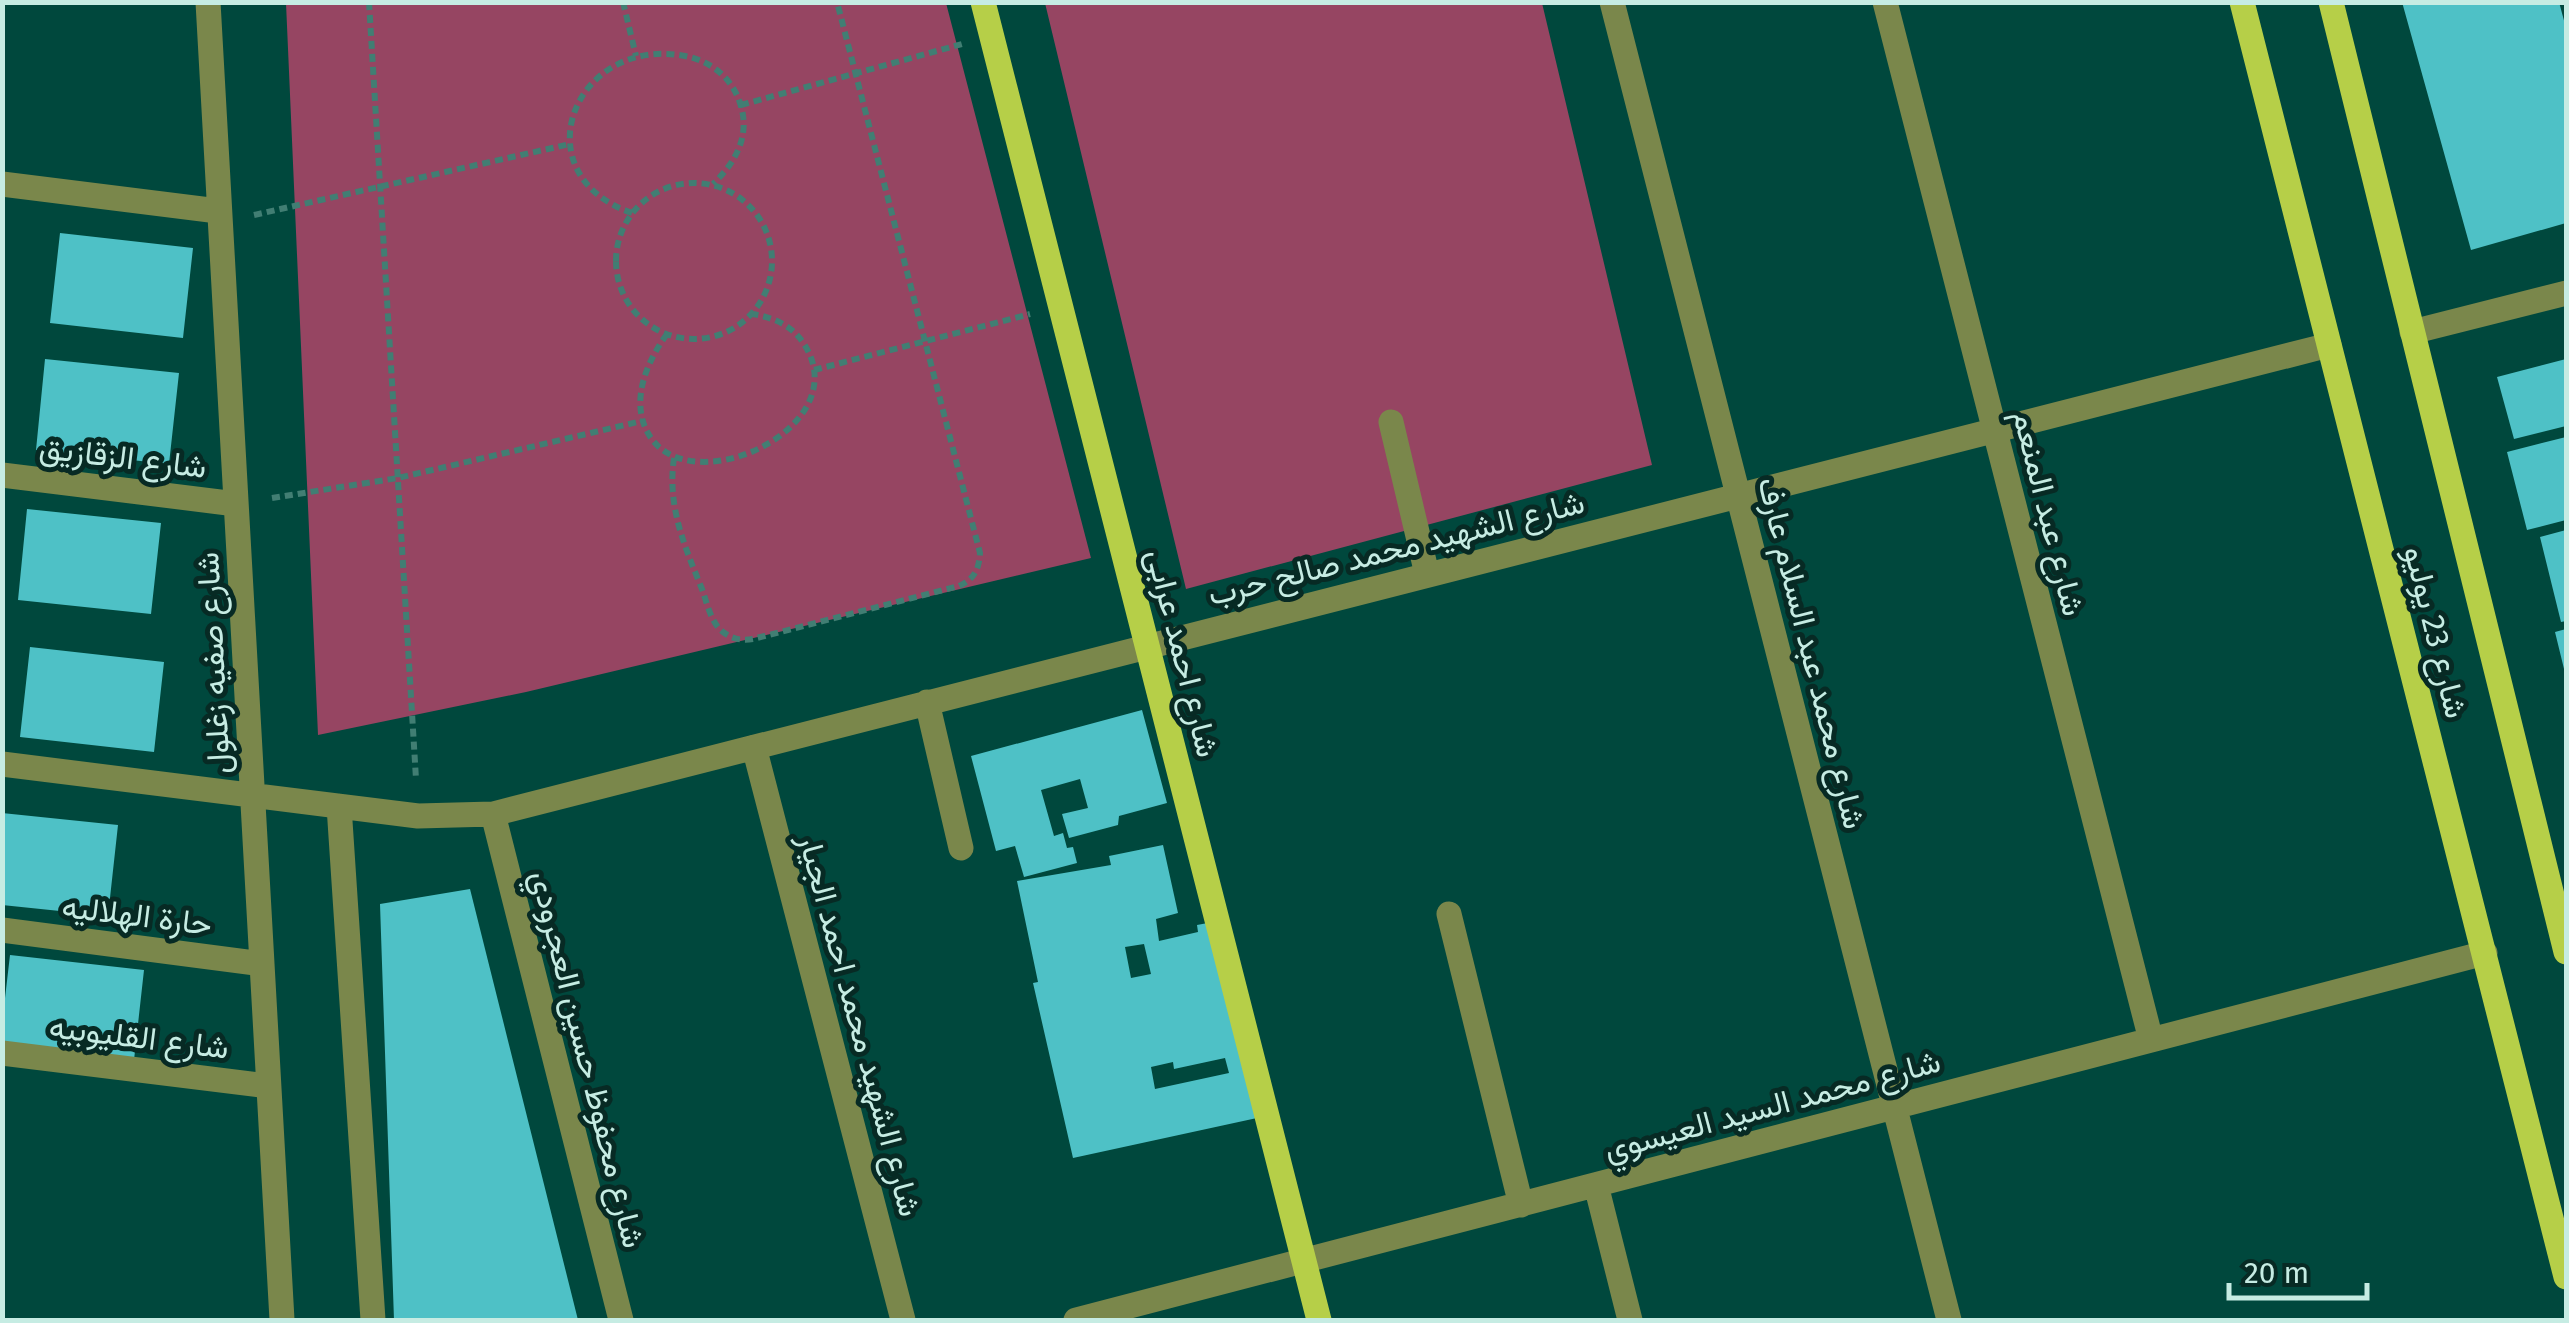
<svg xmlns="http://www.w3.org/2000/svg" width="2569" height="1323" font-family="'Fira Sans',Vazirmatn,sans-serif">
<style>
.green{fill:#964562}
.building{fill:#4ec1c6;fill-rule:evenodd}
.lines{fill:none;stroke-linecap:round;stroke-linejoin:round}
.path{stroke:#417e73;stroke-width:6;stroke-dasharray:8 5;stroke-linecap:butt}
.minor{stroke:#7a874b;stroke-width:25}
.major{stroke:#b6cf48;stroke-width:25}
.labels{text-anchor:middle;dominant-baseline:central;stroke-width:10;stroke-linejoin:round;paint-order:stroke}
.street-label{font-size:32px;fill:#c6ece3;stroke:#072a24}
</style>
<rect width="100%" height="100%" fill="#00483d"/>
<path class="green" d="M286,3H946L1091,558L526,692L318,735Z
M1045,3H1542L1652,465L1186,589Z"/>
<path class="building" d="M2402,2H2559L2566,28V223L2471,250Z
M60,233L193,248L183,338L50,323Z
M45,359L179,373L169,464L36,450Z
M2566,359V426L2514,439L2497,377Z
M2566,437V520L2527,530L2507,452Z
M27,509L161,523L151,614L18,600Z
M2566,530V621L2561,622L2540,537Z
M2566,629V673H2565L2555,632Z
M30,647L164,662L154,752L20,737Z
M1142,710L1167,803L1119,816L1118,825L1069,838L1062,814L1088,808L1080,779L1041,790L1054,836L1063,833L1067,848L1073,847L1077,863L1024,877L1015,846L996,851L971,756Z
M2,813L118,825L108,916L2,905Z
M1163,845L1178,913L1156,919L1159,941L1198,932L1197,925L1213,922L1257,1118L1073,1158L1033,983L1038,982L1017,881L1111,865L1109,856ZM1144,944L1151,974L1131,978L1125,947ZM1225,1058L1229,1073L1155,1089L1151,1067L1173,1062L1174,1069Z
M470,889L578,1320H394L380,904Z
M10,955L144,970L134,1060L2,1046V1024Z"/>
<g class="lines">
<path class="path" d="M369,2L416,779
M623,2L636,56
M741,105L962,44
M616 261a78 78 0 1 1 156 0a78 78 0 1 1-156 0Z
M632,213C519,174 574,35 685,56C711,61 732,78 740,103C751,135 736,162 713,184
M254,215L570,144
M667,334C648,360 632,396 645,427C679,510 860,430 804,344C792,325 774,318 753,314
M814,370L1030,314
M674,458C667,506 684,545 702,589C707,603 711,623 723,632C732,639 742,641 753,639L959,586C974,579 979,570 980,553L837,2
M272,498L398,478L642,421"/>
<path class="minor" d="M208,2L282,1320
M1612,2L1949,1320
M1885,2L2151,1040
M2,184L218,211
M2412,332L2566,293
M1391,422L1427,574
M2,475L236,504
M927,702L961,848
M754,747L903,1320
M2,764L418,816L493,814L2329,345
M339,806L373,1320
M493,814L621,1320
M1449,914L1521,1205
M2,930L262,964
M2,1053L268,1086
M1596,1185L1630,1320
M1076,1320L2485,953"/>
<path class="major" d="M983,2L1319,1320
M2242,2L2566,1277
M2331,2L2566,952"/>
</g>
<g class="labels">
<g class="street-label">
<text transform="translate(123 457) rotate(7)">شارع الزقازيق</text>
<text transform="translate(2049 513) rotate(76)">شارع عبد المنعم</text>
<text transform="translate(1396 548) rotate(-14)">شارع الشهيد محمد صالح حرب</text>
<text transform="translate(2436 632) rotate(76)">شارع 23 يوليو</text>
<text transform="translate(1183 653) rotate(76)">شارع احمد عرابى</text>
<text transform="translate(1812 653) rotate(76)">شارع محمد عبد السلام عارف</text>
<text transform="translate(213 663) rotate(-93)">شارع صفيه زغلول</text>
<text transform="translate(137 915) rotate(7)">حارة الهلاليه</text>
<text transform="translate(860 1025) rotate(75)">شارع الشهيد محمد احمد الجيار</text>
<text transform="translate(139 1037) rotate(7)">شارع القليوبيه</text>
<text transform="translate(588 1059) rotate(76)">شارع محفوظ حسين العجرودي</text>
<text transform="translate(1772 1105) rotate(-15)">شارع محمد السيد العيسوي</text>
</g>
</g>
<rect width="2569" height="1323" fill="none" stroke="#c6ece3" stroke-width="10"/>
<path d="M2229 1283v15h138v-15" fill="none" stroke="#c6ece3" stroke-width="5"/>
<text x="2244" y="1283" font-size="30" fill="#c6ece3" stroke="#072a24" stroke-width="8" paint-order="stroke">20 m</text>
</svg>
